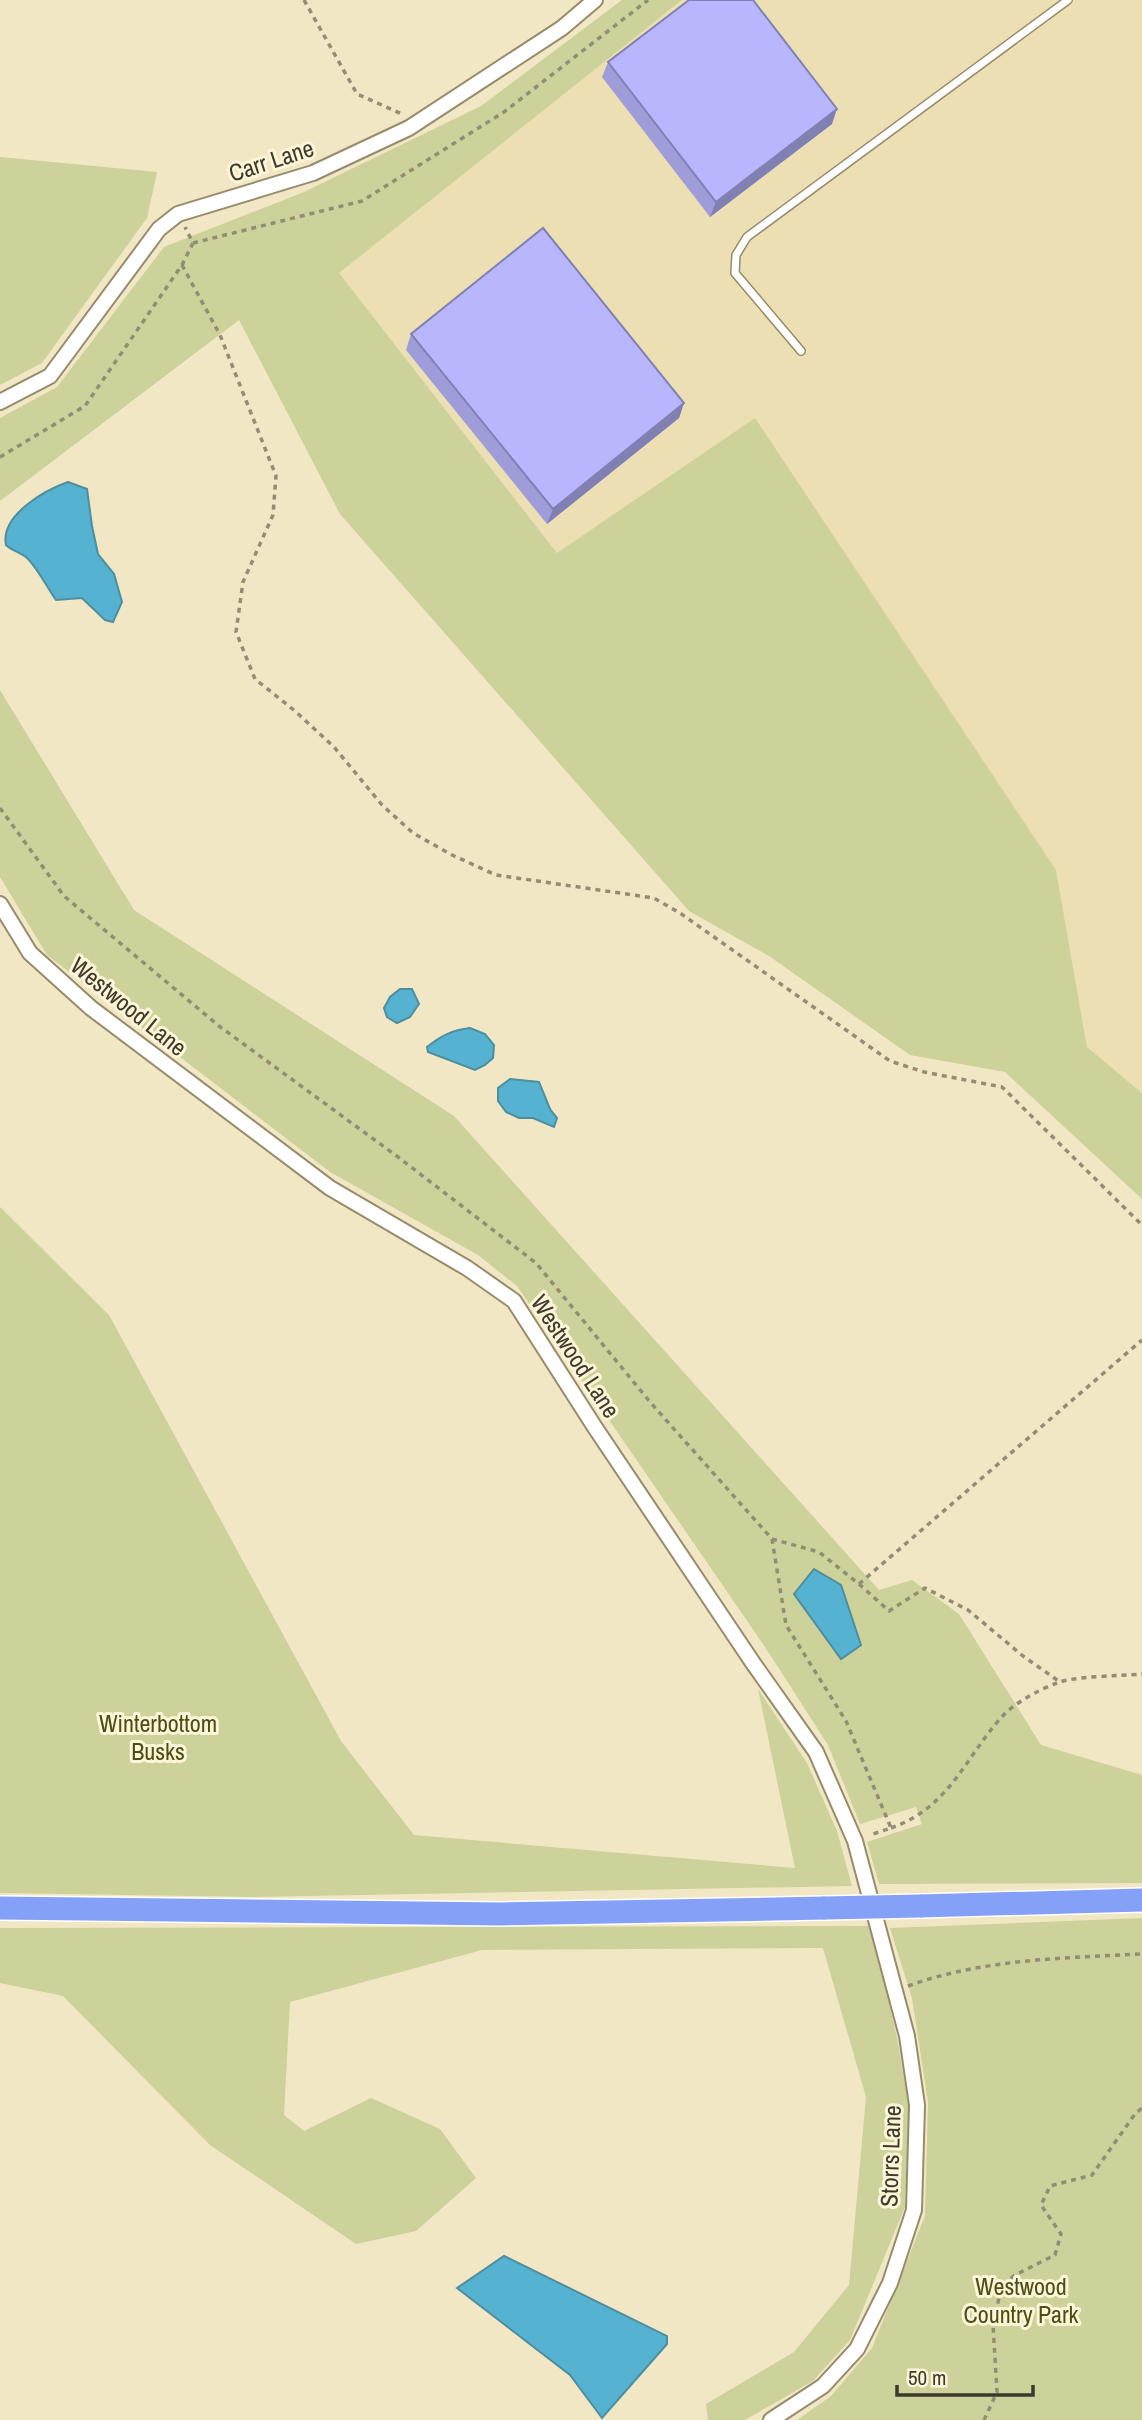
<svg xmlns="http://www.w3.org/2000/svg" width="1142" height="2420" font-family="'Archivo Narrow',sans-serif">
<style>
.built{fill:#ecdfb4}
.green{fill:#ccd299}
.water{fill:#55b3d1;stroke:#4e8e9f;stroke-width:2}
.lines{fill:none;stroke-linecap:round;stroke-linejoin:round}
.service-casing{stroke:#968c6b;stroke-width:10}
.minor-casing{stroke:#968c6b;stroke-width:18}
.trunk-casing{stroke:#fff;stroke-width:26}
.path{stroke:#948d75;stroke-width:3.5;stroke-dasharray:5 5;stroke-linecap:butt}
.service{stroke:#fff;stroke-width:7}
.minor{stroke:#fff;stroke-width:14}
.trunk{stroke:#84a0f7;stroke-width:23}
.trunk-bridge-casing{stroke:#fff;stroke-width:26;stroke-linecap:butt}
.trunk-bridge{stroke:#84a0f7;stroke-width:23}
.wall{fill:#9e9dda}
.shaded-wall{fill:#8180b2}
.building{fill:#b8b7fe;stroke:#8180b2;stroke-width:2}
.labels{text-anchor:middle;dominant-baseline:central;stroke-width:6;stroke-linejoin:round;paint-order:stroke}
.street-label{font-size:24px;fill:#3d392b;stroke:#fdf5d8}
.park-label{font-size:24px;fill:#4b4e15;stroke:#fdf5d8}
</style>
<rect width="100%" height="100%" fill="#f2e7c4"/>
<path class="built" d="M682,0H1142V1093L1087,1047L1056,870L557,553L338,273Z"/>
<path class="green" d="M622,0H682L339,273L557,553L755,418L1056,870L1087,1047L1142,1093V1199L1005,1072L910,1055L769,956L689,911L340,514L239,320L0,501V418L57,387L164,247L304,192L481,106Z
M0,157L157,172L147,218L42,363L0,385Z
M0,690L134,910L454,1116L879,1590L912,1580L959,1614L1041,1745L1142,1775V1883L879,1884L867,1842L922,1824L916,1807L860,1824L828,1745L765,1647L517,1286L478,1255L330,1172L47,955L0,877Z
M0,1207L109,1315L341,1741L414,1835L795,1868L758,1689L807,1763L837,1831L852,1886L254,1897L0,1893Z
M1142,1918V2420H797L831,2396L872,2348L925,2216L928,2102L912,1998L890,1928Z
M872,1926L897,2038L909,2107L905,2207L850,2340L813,2381L745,2420H708L706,2404L794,2352L849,2285L866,2097L823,1948L482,1950L290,2002L284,2115L304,2131L371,2098L440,2129L476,2178L416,2231L356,2244L210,2145L63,1996L0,1983V1928Z"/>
<path class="water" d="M68,482L87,489L92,526L98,554L114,574L122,602L113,622L105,620L82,598L56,600C47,587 39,571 29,560C23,553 12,551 6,545C0,514 48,489 68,482Z
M400,989H412L419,1004L410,1017L397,1023L387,1017L384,1008L390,997Z
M470,1028L485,1034L494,1045L493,1058L485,1065L475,1070L428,1052L427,1047C441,1036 452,1030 470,1028Z
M510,1079L539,1082L550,1109L557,1118L554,1127L533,1118H519L506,1112L498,1101V1088Z
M814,1569L841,1585L861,1645L841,1659L794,1594Z
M504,2256L667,2336V2344L602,2418L570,2375L457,2288Z"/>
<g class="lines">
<g class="service-casing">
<path id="service" d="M801,351L735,273L736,255L747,237L1068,0"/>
</g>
<g class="minor-casing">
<path id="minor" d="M0,402L50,376L159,229L178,214L313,173L409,128L562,28L595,0
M0,904L30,953L91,1008L330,1188L467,1268L514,1301L594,1426L753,1663L816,1752L855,1841L907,2036L917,2105L914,2210L890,2283L857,2349L823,2386L771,2420"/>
</g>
<g class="trunk-casing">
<path id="trunk" d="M920,1906L1142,1900
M0,1908L501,1914L825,1908"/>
</g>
<path class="path" d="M304,0L357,94L402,114
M193,243L362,201L504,112L648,0
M182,265L220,335L276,476L273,515L243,582L236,632L255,679L295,711L334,747L382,805L413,833L452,855L496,875L654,898L680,913L890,1061L924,1072L1002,1087L1142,1225
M0,457L85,406L182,265L193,243L185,227
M0,808L64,896L219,1026L398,1157L536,1263L650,1402L772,1539L786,1625L846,1721L891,1828L870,1835
M772,1539L819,1552L859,1584L1142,1340
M859,1584L889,1611L925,1588L968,1610L1023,1656L1060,1682
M891,1828C948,1808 963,1762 999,1720C1012,1704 1038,1690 1057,1683C1074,1676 1121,1676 1142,1674
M908,1986C982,1959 1064,1958 1142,1954
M984,2420L997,2392L993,2324L1002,2285L1015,2275L1055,2255L1061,2234L1041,2205L1050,2186L1092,2175L1135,2114L1142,2108"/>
<use href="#service" class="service"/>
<use href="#minor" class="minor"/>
<use href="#trunk" class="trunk"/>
<g class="trunk-bridge-casing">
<path id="trunk-bridge" d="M825,1908L920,1906"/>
</g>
<use href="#trunk-bridge" class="trunk-bridge"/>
</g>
<path class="wall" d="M608,62L832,124L710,217L602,77Z
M411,334L684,403L679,418L547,524L406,350Z"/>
<path class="shaded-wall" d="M837,109L832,124L710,217L716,202Z
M684,403L679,418L547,524L553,509Z"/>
<path class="building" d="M689,0H753L837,109L716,202L608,62Z
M543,228L684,403L553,509L411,334Z"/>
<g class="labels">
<g class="street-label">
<text transform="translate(271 160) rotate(-18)">Carr Lane</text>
<text transform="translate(129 1006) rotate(39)">Westwood Lane</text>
<text transform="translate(576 1356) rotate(57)">Westwood Lane</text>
<text transform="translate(890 2156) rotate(-88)">Storrs Lane</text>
</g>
<g class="park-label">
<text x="158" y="1723">Winterbottom<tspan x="158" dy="28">Busks</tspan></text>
<text x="1021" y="2286">Westwood<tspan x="1021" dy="28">Country Park</tspan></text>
</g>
</g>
<path d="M897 2385v10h136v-10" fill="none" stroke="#3d392b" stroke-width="3.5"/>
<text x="908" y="2385" font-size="21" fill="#3d392b" stroke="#fdf5d8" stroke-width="5" paint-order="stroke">50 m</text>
</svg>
